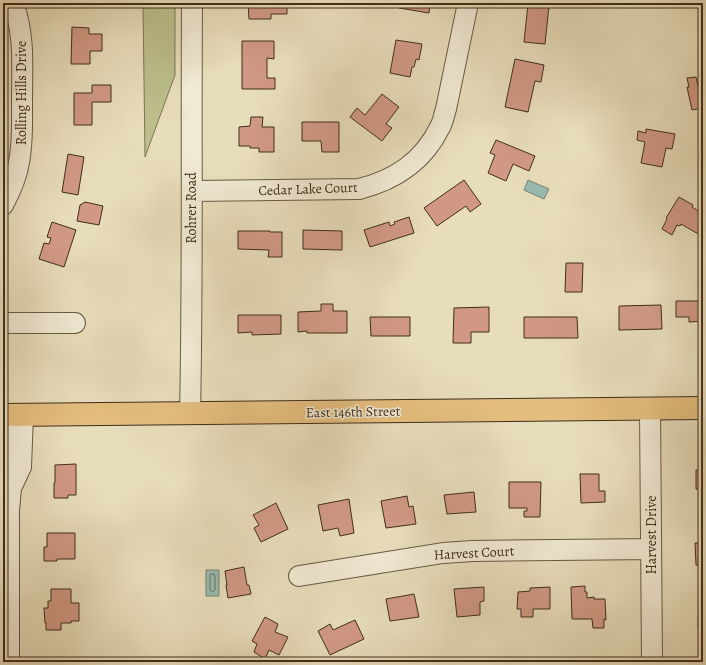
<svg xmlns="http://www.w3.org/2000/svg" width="706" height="665" font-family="Alegreya,serif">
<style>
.green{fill:#bcbf8c;stroke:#7e7654}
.water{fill:#97bcaf;stroke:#748374}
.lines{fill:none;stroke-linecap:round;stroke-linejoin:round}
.shore{stroke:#6b7566;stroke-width:1}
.building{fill:#d19985;stroke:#3f2e1c}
.minor-casing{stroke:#695a44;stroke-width:22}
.major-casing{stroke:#3f2e1c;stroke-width:24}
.minor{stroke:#f0e9d3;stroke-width:20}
.major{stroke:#e4be7e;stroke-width:22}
.labels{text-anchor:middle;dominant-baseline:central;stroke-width:3;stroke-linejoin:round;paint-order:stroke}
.street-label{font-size:14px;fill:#3f2e1c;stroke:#f0e9d3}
</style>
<rect width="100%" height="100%" fill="#e8ddbb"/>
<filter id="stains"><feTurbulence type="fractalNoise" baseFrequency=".005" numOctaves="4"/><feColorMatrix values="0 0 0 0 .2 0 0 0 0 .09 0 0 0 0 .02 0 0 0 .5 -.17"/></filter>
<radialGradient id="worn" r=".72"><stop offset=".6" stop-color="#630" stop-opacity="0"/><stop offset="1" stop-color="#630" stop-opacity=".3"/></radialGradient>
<path class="green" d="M143,3H175V75L145,157Z"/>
<path class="water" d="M528,180L549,189L544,199L524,190Z
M206,570H219V596H206Z"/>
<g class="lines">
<path class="shore" d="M211,574H214L215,576V590L213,592L211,591L210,590V576Z"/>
</g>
<path class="building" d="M248,3H287V14H271V19H249Z
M400,3H430L429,13L399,8Z
M528,4L549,6L545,44L524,42Z
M72,27L89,28V34H102V51H90V64H71Z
M396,40L422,44L419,60L416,59L414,67H412L410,77L390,73Z
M242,41H274V59L267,58V78H275V89H242Z
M515,59L544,65L541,82L535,81L528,112L505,107Z
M696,77L698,86L703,85V108L692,110L687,87H689L687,78Z
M92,85H111V102H92V125H74V93H92Z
M382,94L399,107L386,124L392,128L382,141L350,117L357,108L365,115Z
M251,117H263L262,127H274V152H259V148H250V146H239V127L250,126Z
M302,122H339V152H322L321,141H302Z
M646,129L675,134L672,149L666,148L662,167L641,163L645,142L637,140L638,131L646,133Z
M496,140L535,156L529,171L513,164L506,181L488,173L495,155L490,153Z
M68,154L84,157L78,195L62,192Z
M464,180L481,204L470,212L466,206L437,226L424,208Z
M679,197L693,205L692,207L703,214V230L700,235L681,224L680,226L677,225L672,235L662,229L667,219L666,218Z
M85,202L103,206L99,225L77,221L80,205Z
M409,217L414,233L370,247L364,230L389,222L390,226L395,224L394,222Z
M52,222L76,230L64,267L39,259L44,243L49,244L51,238L47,237Z
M303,230L342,231V250L303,249Z
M238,231H270V232H282V257H268L269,250L238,249Z
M566,263H583L582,292H565Z
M676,301H703V321L689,322V317H676Z
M321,304H333V311H347V333H307V331L298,332V312L321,311Z
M661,305L662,329L619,330V306Z
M489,307V332H471V343H453L454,308Z
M238,315H281V334L252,335V332L238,333Z
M370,317H410V336H371Z
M524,317H577L578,338H524Z
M700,460H703V489H696V470H700Z
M76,464V495H68V498H54V483H55V465Z
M580,474H599V491H605V502L581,503Z
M509,482H541L540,517H524V511H527V508H509Z
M474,492L476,512L447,514L444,495Z
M407,496L409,507L413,506L416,524L386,528L381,501Z
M349,499L354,533L340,536L338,528L323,531L318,505Z
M276,503L288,529L261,542L254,528L259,525L253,515Z
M701,530H703V565H696L695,543H701Z
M47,533H75V559H57V561H44V547H47Z
M244,567L247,585H249L251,594L228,598L226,585H227L225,571Z
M585,586V592H587V598L594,597V599H605L606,620L604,619V628H593L592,619H572L571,587Z
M484,587V601L480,602V615L457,617L454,589Z
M550,587V609H533V617H521V609H517L518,592L530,591V588Z
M51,589H71V603H79V621H71V623H61V630H46V623H45L44,608H48V601H51Z
M699,593H703V628H698Z
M414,594L419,617L390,621L386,599Z
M265,617L278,624L275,632L288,637L279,655L269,650L265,659L254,652L257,644L252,641Z
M355,620L364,639L330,655L318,631L330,624L333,630Z
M70,658V662H51V659Z
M696,658H703V662H696Z"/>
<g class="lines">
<g class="minor-casing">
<path id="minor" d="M192,191L359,189C395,180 423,162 440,127C443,122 444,115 446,109L468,3
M3,205C10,192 17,176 19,162C23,142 22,121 22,100C22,67 25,35 13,3
M3,322L6,323H75
M650,408L652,662
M190,414C193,277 191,140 192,3
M3,415L5,464L11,488
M299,576L443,553L473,551L651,549
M9,662V511L11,488L21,467L23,415"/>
</g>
<g class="major-casing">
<path id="major" d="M3,415L703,408"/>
</g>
<use href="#minor" class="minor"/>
<use href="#major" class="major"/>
</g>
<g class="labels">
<g class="street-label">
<text transform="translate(21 93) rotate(-90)">Rolling Hills Drive</text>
<text transform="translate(308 189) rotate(-2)">Cedar Lake Court</text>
<text transform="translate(191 208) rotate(-90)">Rohrer Road</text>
<text transform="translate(353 412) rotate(-1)">East 146th Street</text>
<text transform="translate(651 535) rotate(-90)">Harvest Drive</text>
<text transform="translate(474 553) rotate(-3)">Harvest Court</text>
</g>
</g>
<rect width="706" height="665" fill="none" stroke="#e8ddbb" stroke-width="16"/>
<rect x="4" y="4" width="698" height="657" fill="none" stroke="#3f2e1c" stroke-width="2"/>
<rect x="8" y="8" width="690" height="649" fill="none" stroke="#3f2e1c"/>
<rect width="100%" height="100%" filter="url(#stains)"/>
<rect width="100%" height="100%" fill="url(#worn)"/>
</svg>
